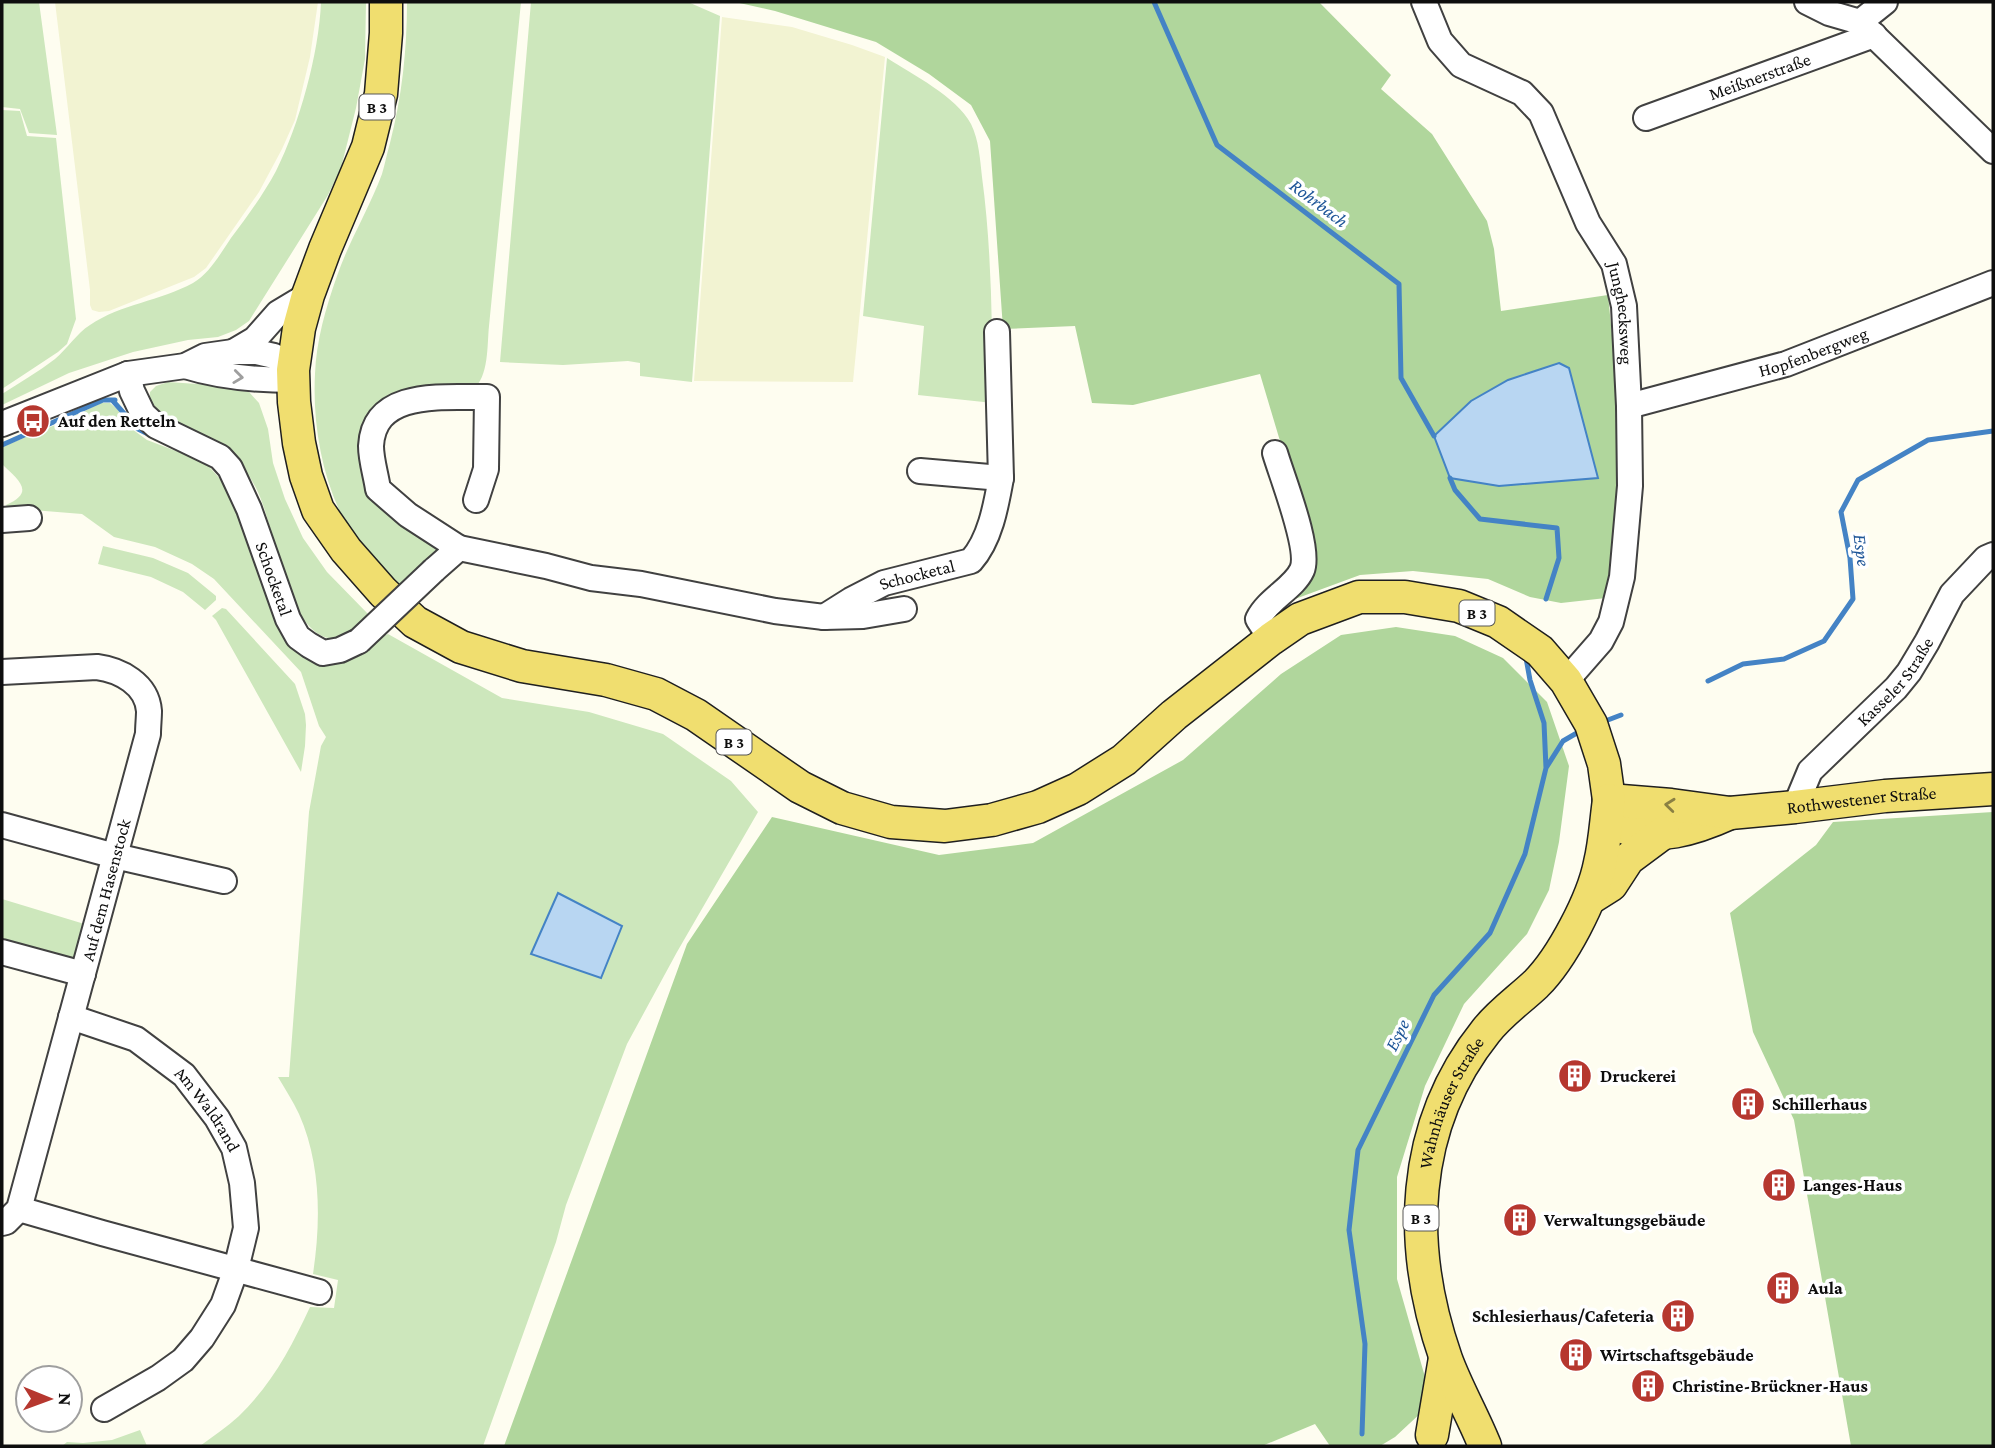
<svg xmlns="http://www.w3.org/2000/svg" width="1995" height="1448" font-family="'Crimson Pro',serif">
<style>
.farmland{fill:#f2f3d2}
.green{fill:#cde7bc;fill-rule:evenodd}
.forest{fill:#b0d69c}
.water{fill:#b8d6f2;stroke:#4483c5;stroke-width:2}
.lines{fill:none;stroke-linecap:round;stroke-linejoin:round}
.stream{stroke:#4483c5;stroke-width:5}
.minor-casing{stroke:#414141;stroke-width:28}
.major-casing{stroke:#1f1f1f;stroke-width:35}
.minor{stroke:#fff;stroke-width:24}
.major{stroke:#f0de6f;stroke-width:32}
.minor-bridge-casing{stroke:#414141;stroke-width:28;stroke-linecap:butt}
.minor-bridge{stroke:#fff;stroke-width:24}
.oneway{stroke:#9f9f9f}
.oneway2{stroke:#8a8043}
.labels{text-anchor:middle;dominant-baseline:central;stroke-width:7;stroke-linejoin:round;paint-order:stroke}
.shield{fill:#fff;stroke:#565656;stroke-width:2}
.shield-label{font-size:16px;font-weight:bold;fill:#0e0e0e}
.street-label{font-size:18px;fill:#0e0e0e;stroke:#fff}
.poi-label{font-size:18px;font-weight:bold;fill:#0e0e0e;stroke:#fff;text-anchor:start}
.water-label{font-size:19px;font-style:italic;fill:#1f5698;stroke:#fff}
</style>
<rect width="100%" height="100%" fill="#fefdf0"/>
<path class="farmland" d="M55,2H318L310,57L295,120L282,149L259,192L206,268L194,277L109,311L99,312L92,310L90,305V290Z
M722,17L792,27L852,45L885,57L853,382L694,381Z"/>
<path class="green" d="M2,2H39L57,135L29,133L20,109L2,107Z
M321,2H366L365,59L356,108L341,168L328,195L249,321L236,330L218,337L188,340L133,352L69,373L2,405V394C19,383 38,372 55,359C67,349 77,333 90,325C121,304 160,301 193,283C210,273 220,254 231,238C247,217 263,195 276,171C299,125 319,54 321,2Z
M407,2H521L489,326C487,346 489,377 473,389L386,400L371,409L364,423L361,441L363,462L437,543L439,551L401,587C385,573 368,559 356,541C325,494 312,431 315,374C316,341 326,307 337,276C349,241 369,209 382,174C385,164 387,153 390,143C402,96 407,50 407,2Z
M531,2H688L720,16L692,382L640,376V363L628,361L563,365L500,362Z
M887,58C913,75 956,96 971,124C979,140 980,160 982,177C992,251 992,328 993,403L918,395L924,326L863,316Z
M2,110L20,111L27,136L56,138L76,319L67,344L58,352L2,389Z
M168,382L212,385L249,392L259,403L268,429L273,463L285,499L303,538L327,572L368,614L355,637C346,638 337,641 328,638C284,627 275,523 256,488C246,469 238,460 222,447C202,431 147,422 150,392L156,386Z
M101,403H110L117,409L132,429L147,440L205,462L221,480L231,498L278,618L292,645L308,659L322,664L388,634L502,698L589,712L663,734L731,781L758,812L677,952L627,1044L566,1205L556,1242L483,1446H200C213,1436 227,1427 239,1416C272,1384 291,1348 310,1307L334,1308L338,1280L313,1274C321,1221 321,1164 299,1114C293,1101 285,1089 278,1077H289L309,812L321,746L326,737L319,726L301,672L214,579L192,564L155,547L114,537L82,514L8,508L6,505C37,492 17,479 2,464V447L60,423ZM558,893L622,925L601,978Z
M103,546L153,558L188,573L216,596V600L205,610L183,592L151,577L98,564Z
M222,608L226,609L295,684L305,714L306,725L305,746L301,772L216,620L212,616Z
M2,899L91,926L80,968L2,947Z
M140,1430L147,1446H62L67,1442L83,1443L112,1440Z"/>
<path class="forest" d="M735,2H1319L1391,75L1381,89L1432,134L1487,221L1494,249L1501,311L1608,295L1619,405V553L1606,598L1561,603L1530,597L1488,579L1413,571L1360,575L1276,606L1314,573L1315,558L1260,374L1133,405L1092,403L1075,326L1003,329L990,141L971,105L929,74L876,42L775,11Z
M1396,627L1455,636L1503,658L1547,702L1569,766L1559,842L1549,890L1527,934L1464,1004L1425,1086L1397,1177V1279L1425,1377L1424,1410L1395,1437L1380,1446H1330L1315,1424L1262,1446H504L687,944L772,817L939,855L1033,843L1183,760L1281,674L1341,635Z
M1993,812V1446H1851L1794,1120L1753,1032L1730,913L1816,845L1833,822Z"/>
<path class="water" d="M1559,363L1569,368L1598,478L1499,486L1450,478L1434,436L1471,401L1508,380Z
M558,893L622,926L601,978L531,954Z"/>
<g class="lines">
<path class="stream" d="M1154,2L1217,145L1399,284L1401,378L1434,436
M113,401L138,429L150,435
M2,445L103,400H115
M1450,478L1455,490L1480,519L1557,528L1559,558L1546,599
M1526,658L1530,680L1544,723L1546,768
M1708,681L1743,664L1784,659L1824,641L1853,599L1850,558L1841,512L1858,480L1928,440L1993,431
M1600,723L1621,715
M1362,1434L1365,1344L1349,1230L1358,1150L1434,995L1490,933L1525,854L1546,768L1563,741L1582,730"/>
<g class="minor-casing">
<g id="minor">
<path id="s1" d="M1424,2L1440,41L1461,65L1522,93L1541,113L1588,223L1614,264L1624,306L1629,406L1630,486L1622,577L1611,622L1601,641L1566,681"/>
<path d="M1807,2L1829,13L1860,22L1993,151"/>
<path d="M1860,22L1885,2"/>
<path id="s2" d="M1646,118L1874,35"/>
<path d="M233,352L255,339L278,313L308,295"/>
<path d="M185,366C220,377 256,380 293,380"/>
<path id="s3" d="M128,374L132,391L143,414L156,426L220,457L230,468L249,509L288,619L298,637L309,645L323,653L340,650L359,641"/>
<path id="s4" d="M1629,406L1786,364L1993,283"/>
<path d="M2,424L128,374L185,366L205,356L233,352H256L274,356L293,370"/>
<path d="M920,471L1001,478"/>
<path d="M2,520L29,518"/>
<path d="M459,548L546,566L591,578L641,584L775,611L824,617L863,616L904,609"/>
<path d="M434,570L459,548L408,515L378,489C376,475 371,460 371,446C374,388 446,398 487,397L486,469L476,500"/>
<path id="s5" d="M824,617L851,600L884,583L971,561C990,540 996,506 1001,478L997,332"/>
<path d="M1271,639L1258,619C1268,599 1294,588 1302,570C1311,549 1282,477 1275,453"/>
<path d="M2,672L97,667C120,670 147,684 149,711C149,718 148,726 148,734L19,1209L6,1222L2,1223"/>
<path id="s6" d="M1795,807L1810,771L1896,688L1909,672L1927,642L1952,594L1986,558L1993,555"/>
<path d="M2,825L115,856L224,881"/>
<path d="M2,952L83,974"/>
<path id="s7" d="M71,1017L136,1039L184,1075L217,1118L234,1148L242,1183L246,1228L236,1269L223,1305L202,1338L183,1360L158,1378L104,1409"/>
<path d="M19,1209L102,1233L319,1292"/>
</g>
</g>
<g class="major-casing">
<g id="major">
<path d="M386,2V33L381,94L368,147L325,249L308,295L299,328L293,370L294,402L299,443L306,476L318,510L346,550L383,592L415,622L461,647L522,666L606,680L656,694L696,715L800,787L842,808L891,822L945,826L992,820L1038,807L1078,789L1124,760L1174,715L1271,639L1300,619L1359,597H1405L1459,606L1498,622L1540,651L1566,681L1591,724L1604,764L1609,800L1619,825C1654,843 1697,828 1730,813"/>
<path id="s8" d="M1609,800L1671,805L1730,813L1795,807L1885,796L1993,789"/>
<path d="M1592,897L1611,885L1628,859L1663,833"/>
<path d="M1432,1435L1445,1358"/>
<path id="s9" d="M1485,1446C1473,1416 1457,1389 1446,1359C1407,1247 1409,1127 1486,1031C1500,1013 1519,1000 1536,984C1562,958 1593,899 1600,863C1605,843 1606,821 1609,800"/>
</g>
</g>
<use href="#minor" class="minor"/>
<use href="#major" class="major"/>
<g class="minor-bridge-casing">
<path id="minor-bridge" d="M359,641L434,570"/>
</g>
<use href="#minor-bridge" class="minor-bridge"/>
</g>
<defs><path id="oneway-chevron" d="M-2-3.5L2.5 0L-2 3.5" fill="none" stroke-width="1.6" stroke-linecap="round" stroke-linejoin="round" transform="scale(1.75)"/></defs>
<use class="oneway" href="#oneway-chevron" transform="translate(238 377) rotate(7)"/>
<use class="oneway2" href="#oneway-chevron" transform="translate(1670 805) rotate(-174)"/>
<defs>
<g id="bus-disc" transform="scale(1.75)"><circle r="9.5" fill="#b6372f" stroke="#fff"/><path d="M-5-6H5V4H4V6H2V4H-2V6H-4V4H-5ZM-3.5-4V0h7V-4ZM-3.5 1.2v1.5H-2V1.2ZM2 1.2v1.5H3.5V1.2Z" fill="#fff"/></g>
<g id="building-disc" transform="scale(1.75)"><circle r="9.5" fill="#b6372f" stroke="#fff"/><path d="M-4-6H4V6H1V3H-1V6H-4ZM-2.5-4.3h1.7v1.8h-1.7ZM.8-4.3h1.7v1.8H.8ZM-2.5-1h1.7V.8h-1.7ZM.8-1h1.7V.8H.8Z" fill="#fff"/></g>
</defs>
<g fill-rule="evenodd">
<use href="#bus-disc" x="33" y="421"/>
<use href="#building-disc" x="1575" y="1076"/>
<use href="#building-disc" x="1748" y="1104"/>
<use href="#building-disc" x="1779" y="1185"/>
<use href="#building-disc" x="1520" y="1220"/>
<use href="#building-disc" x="1783" y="1288"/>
<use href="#building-disc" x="1678" y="1316"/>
<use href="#building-disc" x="1576" y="1355"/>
<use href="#building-disc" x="1648" y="1386"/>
</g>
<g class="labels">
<g class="shield">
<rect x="359.5" y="94.5" width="35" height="25" rx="5"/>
<rect x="1459.5" y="600.5" width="35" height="25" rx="5"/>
<rect x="716.5" y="729.5" width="35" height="25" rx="5"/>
<rect x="1403.5" y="1205.5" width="35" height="25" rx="5"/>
</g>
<g class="shield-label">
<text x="377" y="107">B 3</text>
<text x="1477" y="613">B 3</text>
<text x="734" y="742">B 3</text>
<text x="1421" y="1218">B 3</text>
</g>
<g class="street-label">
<text stroke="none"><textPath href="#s2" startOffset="121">Meißnerstraße</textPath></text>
<text stroke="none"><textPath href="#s1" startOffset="387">Junghecksweg</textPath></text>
<text stroke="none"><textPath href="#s4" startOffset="192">Hopfenbergweg</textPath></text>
<text stroke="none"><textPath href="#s5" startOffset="103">Schocketal</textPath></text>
<text stroke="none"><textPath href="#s3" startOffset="266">Schocketal</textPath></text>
<text stroke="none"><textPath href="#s6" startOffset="163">Kasseler Straße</textPath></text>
<text stroke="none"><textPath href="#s8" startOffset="254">Rothwestener Straße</textPath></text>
<text transform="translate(106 890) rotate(-75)">Auf dem Hasenstock</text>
<text stroke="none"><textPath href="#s9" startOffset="360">Wahnhäuser Straße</textPath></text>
<text stroke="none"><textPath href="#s7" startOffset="170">Am Waldrand</textPath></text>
</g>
<g class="poi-label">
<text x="58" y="421">Auf den Retteln</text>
<text x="1600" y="1076">Druckerei</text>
<text x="1772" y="1104">Schillerhaus</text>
<text x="1803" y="1185">Langes-Haus</text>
<text x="1544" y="1220">Verwaltungsgebäude</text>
<text x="1808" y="1288">Aula</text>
<text x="1654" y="1316" text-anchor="end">Schlesierhaus/Cafeteria</text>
<text x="1600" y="1355">Wirtschaftsgebäude</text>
<text x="1672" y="1386">Christine-Brückner-Haus</text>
</g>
<g class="water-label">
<text transform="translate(1319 203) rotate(37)">Rohrbach</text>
<text transform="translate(1862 550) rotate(83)">Espe</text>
<text transform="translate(1397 1035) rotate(-64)">Espe</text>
</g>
</g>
<rect width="1995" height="1448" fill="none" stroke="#0e0e0e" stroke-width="7"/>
<g transform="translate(49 1399) rotate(91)"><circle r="33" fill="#ffffff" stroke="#9f9f9f" stroke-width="2"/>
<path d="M0-5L12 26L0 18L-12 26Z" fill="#b6372f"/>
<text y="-10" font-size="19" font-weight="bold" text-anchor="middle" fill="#0e0e0e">N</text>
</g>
</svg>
